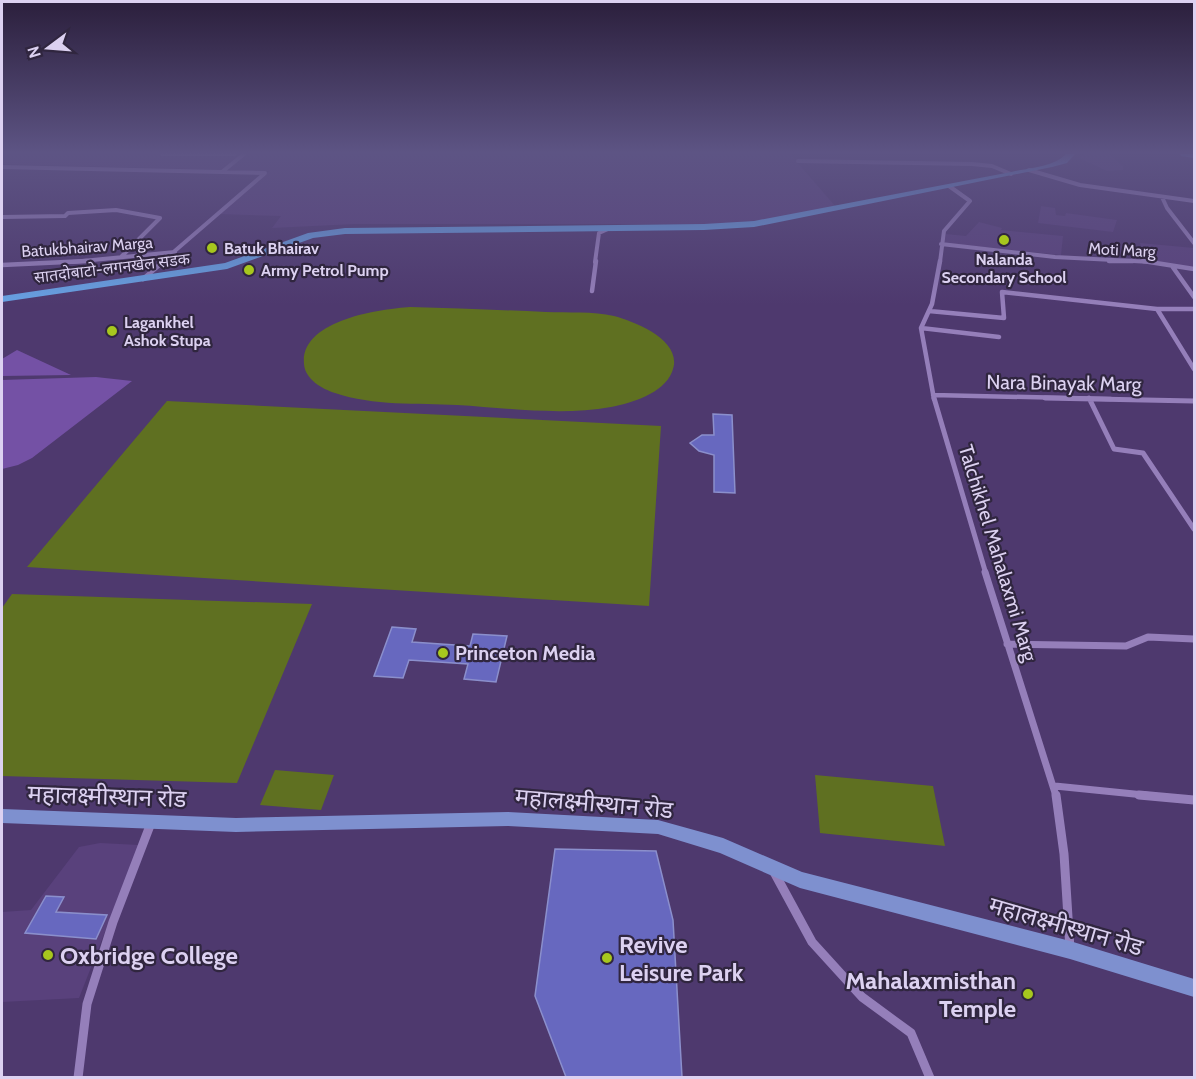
<svg xmlns="http://www.w3.org/2000/svg" width="1196" height="1079" font-family="Cabin,'Noto Sans Devanagari',sans-serif">
<style>
.built{fill:#59417c}
.green{fill:#5f7021}
.water{fill:#7451a5}
.building{fill:#6768bf;stroke:#8b8fcc;stroke-width:1.5}
.lines{fill:none;stroke-linecap:round;stroke-linejoin:round}
.street-far4{stroke:#957fba;stroke-width:4}
.street-far3{stroke:#957fba;stroke-width:4.5}
.street-far2{stroke:#957fba;stroke-width:5}
.street-far1{stroke:#957fba;stroke-width:7}
.street{stroke:#957fba;stroke-width:9}
.secondary{fill:#7e90cf;fill-rule:evenodd}
.primary{fill:#67a1e3;fill-rule:evenodd}
.poi-dot{fill:#a7c71e;stroke:#30263f;stroke-width:2}
.labels{text-anchor:middle;dominant-baseline:central;stroke-width:4.5;stroke-linejoin:round;paint-order:stroke}
.far-street-label{font-size:16px;fill:#dcd1f1;stroke:#30263f}
.far-poi-label{font-size:16px;font-weight:bold;fill:#dcd1f1;stroke:#30263f;text-anchor:start}
.street-label{font-size:20px;fill:#dcd1f1;stroke:#30263f}
.poi-label{font-size:20px;font-weight:bold;fill:#dcd1f1;stroke:#30263f;text-anchor:start}
.near-street-label{font-size:24px;fill:#dcd1f1;stroke:#30263f}
.near-poi-label{font-size:24px;font-weight:bold;fill:#dcd1f1;stroke:#30263f;text-anchor:start}
</style>
<rect width="100%" height="100%" fill="#4e396e"/>
<path class="built" d="M2,154H790L836,207L763,220L715,224H355L272,228L281,216L218,214L269,171L2,164Z
M1083,154H1109L1123,166V170L1107,171L1079,158Z
M1041,206L1055,208L1056,215L1065,216L1066,213L1117,220L1113,232L1038,223Z
M979,222L1002,228L1001,230L1063,236L1061,255L944,243L946,234L966,236Z
M1140,243L1194,248V267L1131,259L1128,251L1143,252Z
M100,843L139,845L79,998L2,1002V912L31,910L79,847Z"/>
<path class="green" d="M410,307C455,308 501,310 546,312C568,313 593,311 614,316C636,322 685,341 672,372C663,394 631,403 611,407C561,416 507,408 457,405C418,403 373,406 335,393C322,389 305,379 304,364C300,320 380,309 410,307Z
M167,401L661,426L649,606L27,567Z
M12,594L312,604L237,783L2,776V608Z
M275,770L334,775L321,810L260,805Z
M815,775L933,786L945,846L820,833Z"/>
<path class="water" d="M17,350L71,375L2,376V359Z
M96,377L132,381L32,458L18,465L2,469V380Z"/>
<path class="building" d="M713,414L732,415L735,493L714,492V455L699,451L690,443L702,435H714Z
M392,627L416,629L412,642L470,646L473,634L507,636L496,682L464,679L468,664L409,660L403,678L374,676Z
M555,849L656,851L673,920L682,1077H566L535,996Z
M46,896L64,897L56,912L107,915L96,939L25,933Z"/>
<g class="lines">
<path class="street-far4" d="M162,154H235
M798,161L972,164L992,166L1011,174
M2,167L265,173
M1029,170L1080,185L1194,201
M222,172L244,154
M1162,197L1167,208L1194,243
M2,217L65,216L68,213L116,210L160,218
M941,244L1055,257L1152,262
M121,257L160,218
M72,262L175,252
M162,262L264,174
M595,262L599,233L608,229
M940,262L944,231L970,201L949,186"/>
<path class="street-far3" d="M1109,261H1133
M1143,261L1194,269
M2,265L87,261
M1172,266L1194,297
M143,279L164,261
M592,291L596,261
M1194,309H1157L1194,369
M929,311L1004,318L1002,292L1157,309
M921,328L999,337
M933,395L1111,399
M934,399L921,328L932,304L940,261"/>
<path class="street-far2" d="M934,398L986,574
M1045,398L1194,401
M1089,398L1114,449L1143,453L1194,529"/>
<path class="street-far1" d="M985,572L1056,796
M1007,644L1126,646L1148,637L1194,639
M1055,786L1154,796"/>
<path class="street" d="M1056,795L1064,854L1070,949
M1139,795L1194,800
M774,872L812,942L862,997L911,1033L930,1078
M78,1078L87,1004L113,922L151,823"/>
<path class="secondary" d="M2,809L236,818L508,812L658,820L723,838L802,872L1070,941L1194,979V997L1070,959L800,888L720,853L658,834L508,826L236,832L2,823Z"/>
<path class="primary" d="M1066,154H1075L1067,163L1052,167L754,227L704,230L345,234L313,238L227,269L2,302V296L225,263L308,233L345,228L704,224L754,221L1011,172C1028,168 1054,167 1066,154Z
M1180,154H1194V158L1181,156Z"/>
</g>
<linearGradient id="sky" x2="0" y2="1"><stop stop-color="#2b1f3c"/><stop offset="0.5" stop-color="#5d5484"/><stop offset="1" stop-color="#5d5484" stop-opacity="0"/></linearGradient>
<rect width="1196" height="305" fill="url(#sky)"/>
<g class="poi-dot">
<circle cx="1004" cy="240" r="6"/>
<circle cx="212" cy="248" r="6"/>
<circle cx="249" cy="270" r="6"/>
<circle cx="112" cy="331" r="6"/>
<circle cx="443" cy="653" r="6"/>
<circle cx="48" cy="955" r="6"/>
<circle cx="607" cy="958" r="6"/>
<circle cx="1028" cy="994" r="6"/>
</g>
<g class="labels">
<g class="far-street-label">
<text transform="translate(87 247) rotate(-4)">Batukbhairav Marga</text>
<text transform="translate(1122 250) rotate(3)">Moti Marg</text>
<text transform="translate(112 268) rotate(-7)">सातदोबाटो-लगनखेल सडक</text>
</g>
<g class="far-poi-label">
<text x="224" y="248">Batuk Bhairav</text>
<text x="1004" y="259" text-anchor="middle">Nalanda<tspan x="1004" dy="18">Secondary School</tspan></text>
<text x="261" y="270">Army Petrol Pump</text>
<text x="124" y="322">Lagankhel<tspan x="124" dy="18">Ashok Stupa</tspan></text>
</g>
<g class="street-label">
<text transform="translate(1064 383) rotate(1)">Nara Binayak Marg</text>
<text transform="translate(998 553) rotate(73)">Talchikhel Mahalaxmi Marg</text>
</g>
<g class="poi-label">
<text x="455" y="653">Princeton Media</text>
</g>
<g class="near-street-label">
<text transform="translate(107 796) rotate(2)">महालक्ष्मीस्थान रोड</text>
<text transform="translate(594 803) rotate(5)">महालक्ष्मीस्थान रोड</text>
<text transform="translate(1066 926) rotate(16)">महालक्ष्मीस्थान रोड</text>
</g>
<g class="near-poi-label">
<text x="619" y="944">Revive<tspan x="619" dy="28">Leisure Park</tspan></text>
<text x="60" y="955">Oxbridge College</text>
<text x="1016" y="980" text-anchor="end">Mahalaxmisthan<tspan x="1016" dy="28">Temple</tspan></text>
</g>
</g>
<rect width="1196" height="1079" fill="none" stroke="#dcd1f1" stroke-width="6"/>
<g transform="translate(48 48) rotate(254)" stroke="#30263f" stroke-width="4.5" paint-order="stroke">
<path d="M0-4.5L10 22L0 15L-10 22Z" fill="#dcd1f1"/>
<text y="-9" font-size="16" font-weight="bold" text-anchor="middle" fill="#dcd1f1">N</text>
</g>
</svg>
